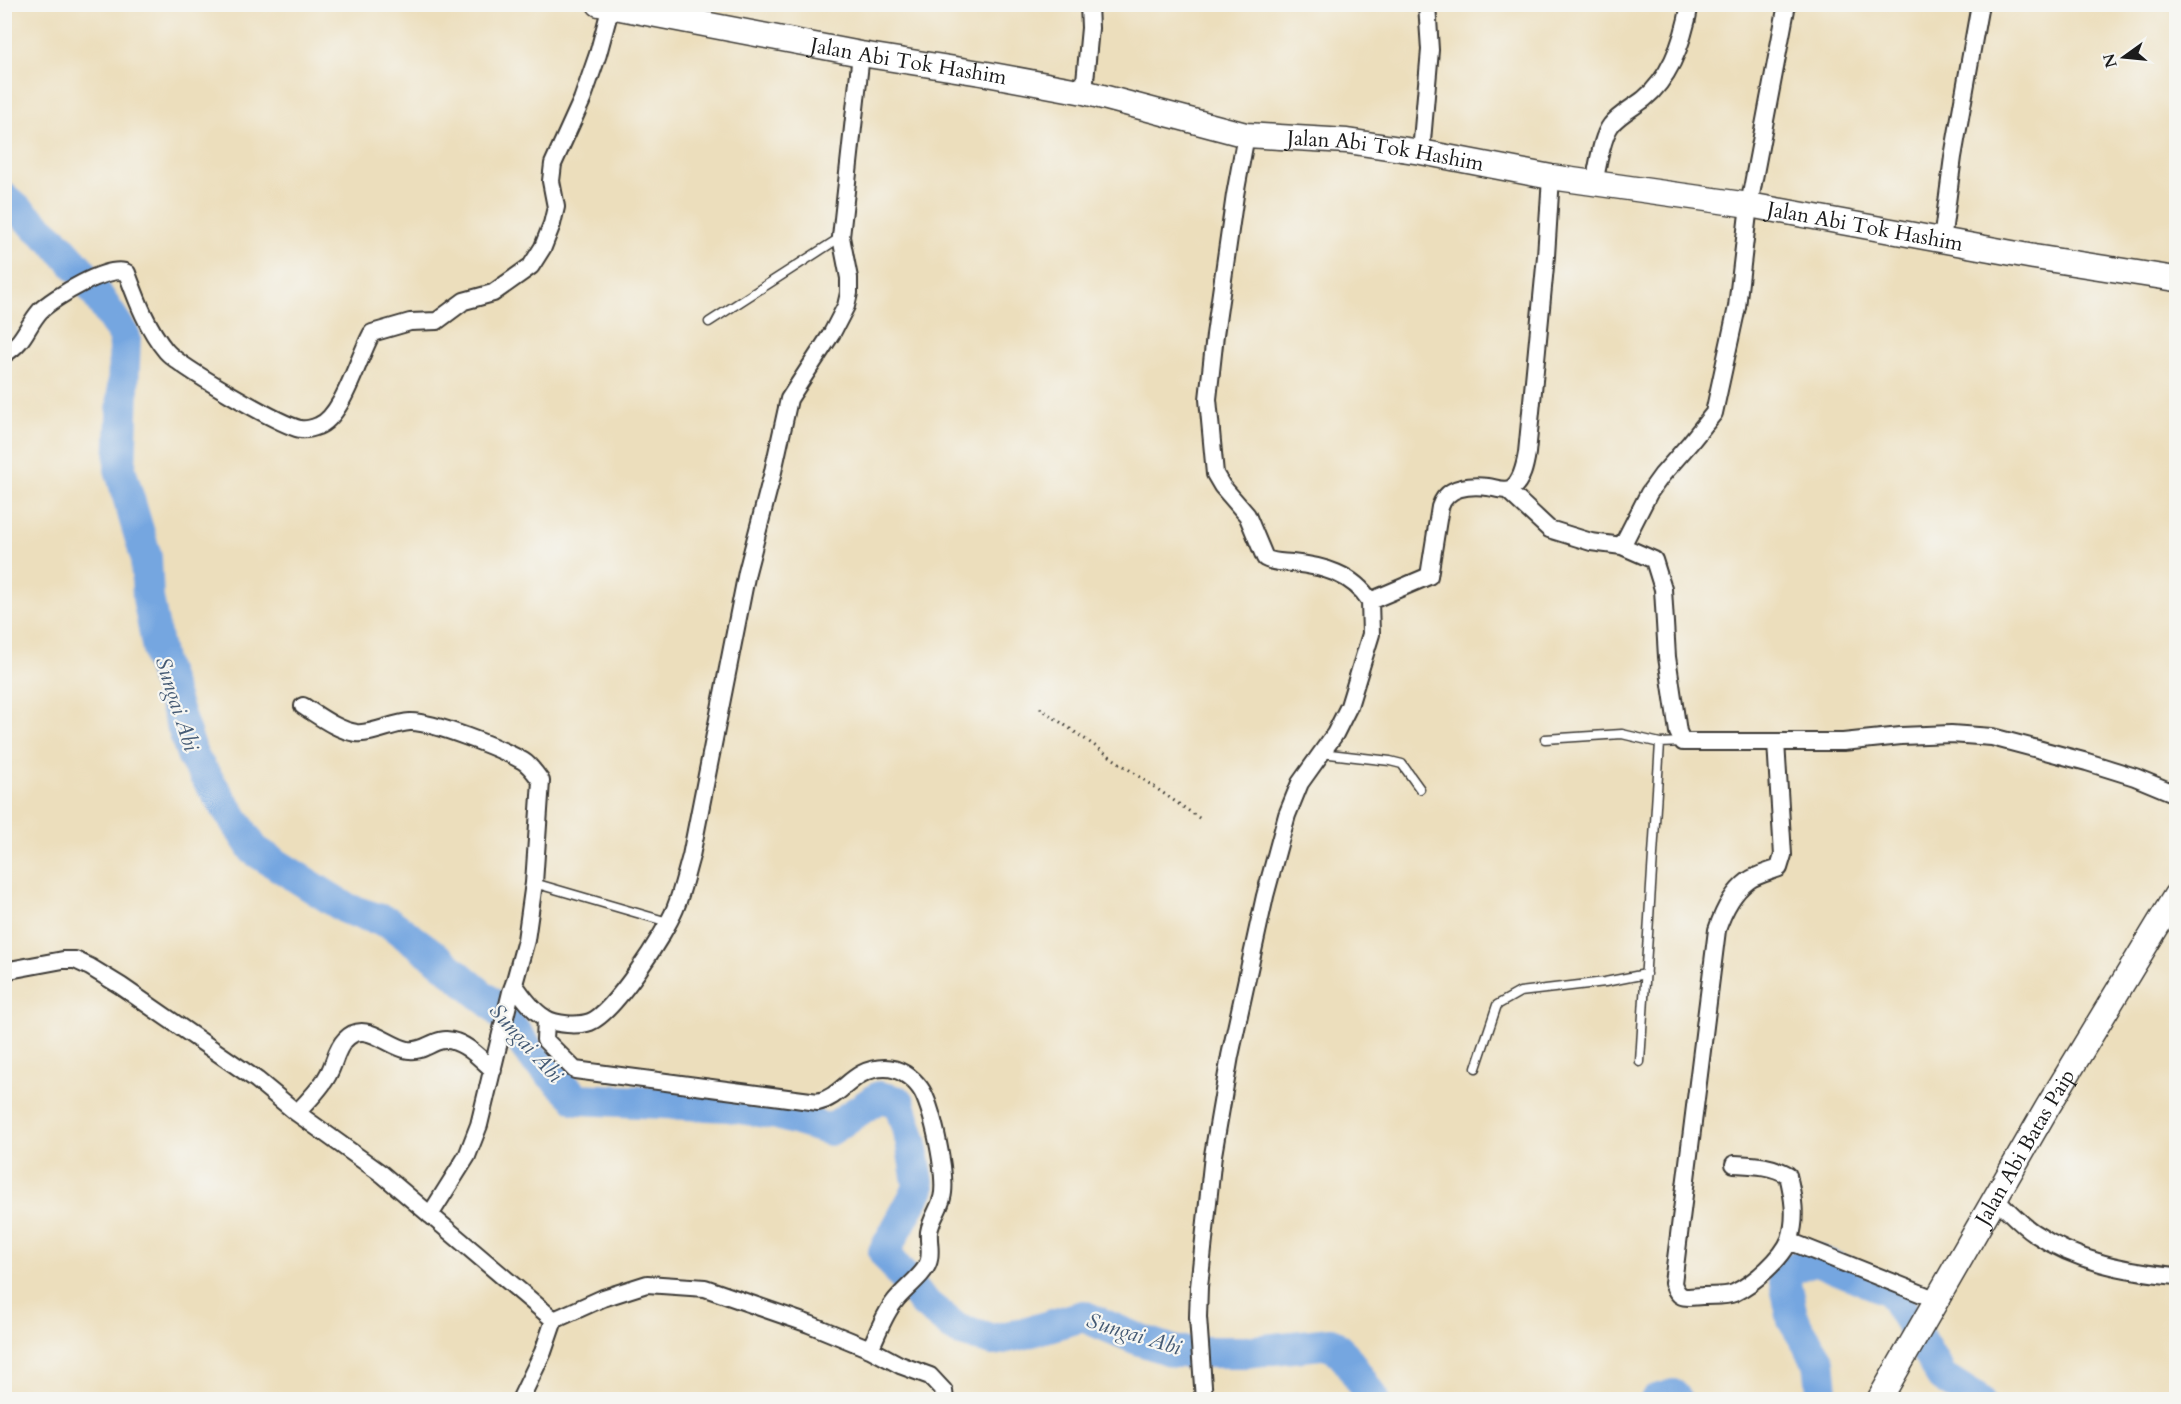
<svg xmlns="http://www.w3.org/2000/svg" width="2181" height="1404" font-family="Cardo,serif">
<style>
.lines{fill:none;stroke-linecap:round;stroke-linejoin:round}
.river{stroke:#75a6e0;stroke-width:32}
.lane-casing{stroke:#3b3934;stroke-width:11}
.street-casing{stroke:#3b3934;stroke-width:20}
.secondary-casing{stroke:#3b3934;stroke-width:27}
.path{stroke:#3b3934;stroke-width:3;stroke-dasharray:1.5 4.5;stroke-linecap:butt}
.lane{stroke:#fff;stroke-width:8}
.street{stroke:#fff;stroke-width:16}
.secondary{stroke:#fff;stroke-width:24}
.labels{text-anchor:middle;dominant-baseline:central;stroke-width:4.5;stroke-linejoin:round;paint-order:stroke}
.street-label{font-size:21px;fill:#1c1c1c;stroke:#f6f6f2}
.water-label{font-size:22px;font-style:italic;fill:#445a74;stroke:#f6f6f2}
</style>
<rect width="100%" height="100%" fill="#f6f6f2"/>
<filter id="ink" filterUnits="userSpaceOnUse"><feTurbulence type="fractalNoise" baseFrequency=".0167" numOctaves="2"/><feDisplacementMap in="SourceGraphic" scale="12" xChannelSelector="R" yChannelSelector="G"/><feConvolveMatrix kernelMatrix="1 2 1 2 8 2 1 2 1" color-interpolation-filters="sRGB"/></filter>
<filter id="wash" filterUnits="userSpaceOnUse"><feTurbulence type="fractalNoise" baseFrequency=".008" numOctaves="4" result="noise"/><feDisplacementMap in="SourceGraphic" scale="24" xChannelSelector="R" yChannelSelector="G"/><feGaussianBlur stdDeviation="1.35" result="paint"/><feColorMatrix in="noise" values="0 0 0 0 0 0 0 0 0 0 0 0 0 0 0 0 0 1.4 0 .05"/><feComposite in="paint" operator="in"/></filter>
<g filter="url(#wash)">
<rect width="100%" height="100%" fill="#ecdebc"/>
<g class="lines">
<path class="river" d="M4,198L57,244L82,272L125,337L120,469L146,557L148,598L160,660L193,757L254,850L347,909L390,923L436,957L498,1009L535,1059L577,1099L728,1106L777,1114L830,1130L879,1097L899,1102L911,1141L919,1188L884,1252L922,1301L958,1330L993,1340L1025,1333L1083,1316L1135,1338L1176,1352H1245L1331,1343L1344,1355L1374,1400
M1656,1400L1673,1395L1677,1400
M1823,1400L1819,1362L1793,1320L1783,1273L1814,1259L1891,1291L1942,1377L1978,1400"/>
</g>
</g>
<g filter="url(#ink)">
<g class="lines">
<g class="lane-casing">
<path id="lane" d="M709,322L841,237
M1545,739L1622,734L1660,743L1683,742
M1321,753L1390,761L1402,764L1420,789
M534,883L668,922
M1640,1062L1660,743
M1476,1068L1497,1005L1520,992L1605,982L1646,974"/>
</g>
<g class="street-casing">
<path id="street" d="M1084,92L1090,28L1089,4
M1246,135L1235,195L1215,335L1208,399L1215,474L1222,486L1247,515L1265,558C1274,563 1282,562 1292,563C1323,566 1353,574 1370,601L1429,576L1440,507C1447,486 1469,485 1488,487C1496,488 1505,492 1512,488C1522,481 1525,465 1527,453L1546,256L1551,177
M1421,152L1430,50L1427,4
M1594,183C1598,167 1601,138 1611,125C1618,115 1634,107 1644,99C1671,77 1684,38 1690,4
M1942,241L1953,157L1980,4
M4,354C25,342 26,327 40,311C53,298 110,263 127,273C137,300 147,328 166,351C180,367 278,424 300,429C305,430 313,428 318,426C343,417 358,357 372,333L410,322L437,321L464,301L493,293L531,266L543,247L552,224L556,207L551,181L553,164L582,100L598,54L611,6
M1507,490L1549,529L1591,542L1622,546L1654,560L1663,589L1667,657L1678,732L1683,742H1843L1901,736L1951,734L1992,737L2087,762L2135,777L2176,794
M1622,546L1649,493L1662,475L1690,443L1714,413L1737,307L1749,205L1787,4
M303,706C319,716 337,730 356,733C371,735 393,723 410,722C432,721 502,749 523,761C530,765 536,774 541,781L534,883L526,940L514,984C522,996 533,1011 545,1018C555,1025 579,1026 590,1022C614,1013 665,933 675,909C682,892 686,873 691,856L747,572L772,476L789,399L832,333L846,306L849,293V278L841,237L861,54
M4,971L63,960H75L90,967L121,986L257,1080L297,1113L382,1174L554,1320
M546,1019L545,1040L575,1070L818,1102C844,1096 852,1068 885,1068C899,1068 912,1077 920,1088C932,1104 948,1178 942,1198C939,1210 931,1219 929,1232C928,1242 932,1254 928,1263C924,1275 903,1290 895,1301C884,1314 878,1333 870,1349
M297,1113C308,1100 322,1088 329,1073C335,1062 336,1049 345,1040C365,1019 386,1046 408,1050C426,1053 436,1034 456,1042C470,1047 481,1059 493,1070
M1734,1164C1753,1165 1771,1165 1788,1175C1793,1196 1797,1217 1790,1239C1783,1258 1753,1284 1734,1293C1724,1297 1713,1295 1702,1296C1686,1297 1679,1301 1673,1283L1717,930C1723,912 1732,893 1748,881C1756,875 1769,872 1779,868L1783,855L1776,742
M1996,1199C2008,1210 2020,1224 2034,1233C2077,1262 2126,1271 2176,1276
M430,1215L467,1156L479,1125L511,992L514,984
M1789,1241L1937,1300
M520,1400L543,1352L554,1320L603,1298L647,1284L705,1288L809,1324L870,1349L900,1365L930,1376L944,1391L945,1400
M1204,1400L1198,1317L1199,1287L1213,1155L1230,1056L1265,896L1287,815L1300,783L1335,734L1349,706L1371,634L1370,601"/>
</g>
<g class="secondary-casing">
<g id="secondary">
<path id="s1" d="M599,4L861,54L987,74L1084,92L1246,135L1347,141L1421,152L1551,177L1749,205L2034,257L2176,279"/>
<path id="s2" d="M1879,1400L2047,1108L2176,895"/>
</g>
</g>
<path class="path" d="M1040,708L1202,820"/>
<use href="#lane" class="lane"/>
<use href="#street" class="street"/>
<use href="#secondary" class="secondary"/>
</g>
</g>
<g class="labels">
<g class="street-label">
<text stroke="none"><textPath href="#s1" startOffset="315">Jalan Abi Tok Hashim</textPath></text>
<text stroke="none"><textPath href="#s1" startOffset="801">Jalan Abi Tok Hashim</textPath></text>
<text stroke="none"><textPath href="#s1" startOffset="1287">Jalan Abi Tok Hashim</textPath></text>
<text stroke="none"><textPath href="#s2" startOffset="292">Jalan Abi Batas Paip</textPath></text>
</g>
<g class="water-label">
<text transform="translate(177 704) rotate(72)">Sungai Abi</text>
<text transform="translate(526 1043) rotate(48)">Sungai Abi</text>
<text transform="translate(1134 1334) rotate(17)">Sungai Abi</text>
</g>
</g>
<rect width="2181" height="1404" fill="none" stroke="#f6f6f2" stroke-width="24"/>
<g transform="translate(2124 57) rotate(255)" stroke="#f6f6f2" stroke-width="4.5" paint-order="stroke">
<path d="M0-4.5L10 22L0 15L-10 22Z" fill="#1c1c1c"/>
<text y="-9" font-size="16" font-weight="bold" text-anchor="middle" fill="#1c1c1c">N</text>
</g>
</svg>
